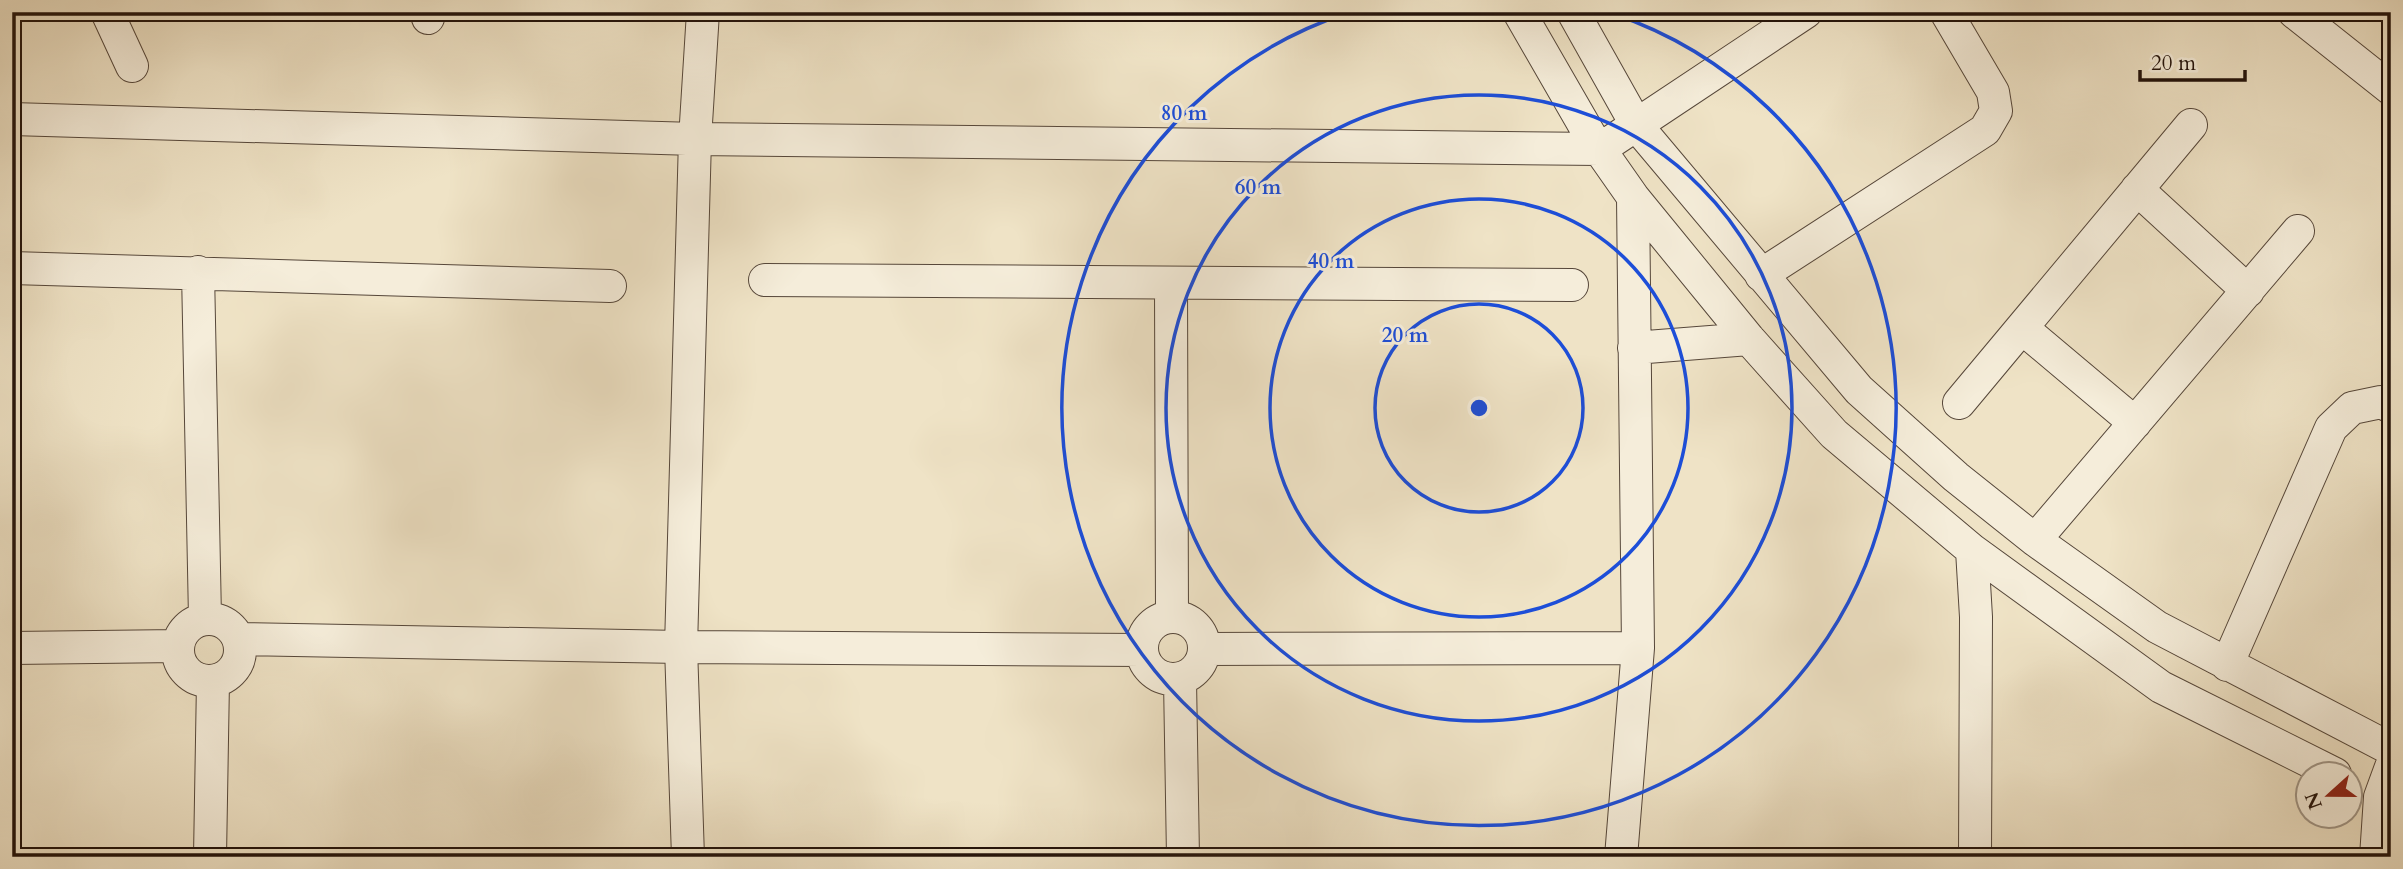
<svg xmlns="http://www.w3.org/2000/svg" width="2403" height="869" font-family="Cardo,serif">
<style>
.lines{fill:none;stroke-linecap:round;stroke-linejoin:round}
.minor-casing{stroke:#56473a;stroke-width:34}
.minor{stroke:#f5edda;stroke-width:32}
.ring{fill:none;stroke:#1d4ed8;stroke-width:3.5}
.centre{fill:#1d4ed8;stroke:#f5edda;stroke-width:3.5}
.ring-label{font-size:21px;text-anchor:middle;font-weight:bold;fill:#1d4ed8;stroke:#f5edda;stroke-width:6;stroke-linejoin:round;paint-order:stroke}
</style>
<rect width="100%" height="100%" fill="#efe3c6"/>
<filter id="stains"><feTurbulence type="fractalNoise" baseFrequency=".00286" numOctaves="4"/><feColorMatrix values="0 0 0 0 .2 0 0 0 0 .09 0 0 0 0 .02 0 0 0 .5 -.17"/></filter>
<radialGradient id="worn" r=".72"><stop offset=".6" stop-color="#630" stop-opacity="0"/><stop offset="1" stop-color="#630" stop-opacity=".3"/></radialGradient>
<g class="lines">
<g class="minor-casing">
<path id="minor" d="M107,12L132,66
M426,12L428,18
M1519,12L1591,137L1633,197L1749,339L1834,434L1972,550L2161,687L2335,774
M1573,12L1637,126L1859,390L1956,477L2035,540L2157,627L2391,749
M2294,12L2391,89
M12,119L695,139L1600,149L1806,12
M2137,189L2248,291
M12,268L610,286
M198,272L205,618
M1761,275L1985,130L1996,111L1993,92L1946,12
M765,280L1572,285
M1171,284L1172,616
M2022,328L2135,423
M1634,348L1749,339
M1959,403L2191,125
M2035,540L2298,231
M1972,550L1976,617L1975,857
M1142 648a31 31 0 1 1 62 0a31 31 0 1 1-62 0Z
M178 650a31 31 0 1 1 62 0a31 31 0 1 1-62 0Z
M238,639L681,647L1142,650
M12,648L178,646
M1205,649L1638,648
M2227,665L2331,428L2352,408L2381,402L2391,407
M1180,680L1183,857
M210,857L213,681
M688,857L681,647L695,139L703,12
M1621,857L1638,648L1633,197
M2376,857L2380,797L2391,767"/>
</g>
<use href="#minor" class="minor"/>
</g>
<g class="ring">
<circle cx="1479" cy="408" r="104"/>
<circle cx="1479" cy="408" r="209"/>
<circle cx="1479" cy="408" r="313"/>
<path d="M1611 13A417 417 0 1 1 1347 13"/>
</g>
<circle cx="1479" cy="408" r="10" class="centre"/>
<g class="ring-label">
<text x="1184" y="120">80 m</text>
<text x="1258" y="194">60 m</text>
<text x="1331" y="268">40 m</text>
<text x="1405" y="342">20 m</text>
</g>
<rect width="2403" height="869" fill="none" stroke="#efe3c6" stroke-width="42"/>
<rect x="14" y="14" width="2375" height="841" fill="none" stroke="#23130b" stroke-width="3.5"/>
<rect x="21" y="21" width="2361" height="827" fill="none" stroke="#23130b" stroke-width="2"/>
<g transform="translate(2329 795) rotate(249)"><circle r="33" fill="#f5edda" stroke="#a19687" stroke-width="2"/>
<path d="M0-5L12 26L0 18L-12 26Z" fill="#8f2418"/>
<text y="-10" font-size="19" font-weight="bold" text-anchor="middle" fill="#23130b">N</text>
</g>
<path d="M2140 70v10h105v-10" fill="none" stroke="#23130b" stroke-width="3.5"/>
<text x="2151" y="70" font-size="21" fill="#23130b" stroke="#f5edda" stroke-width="5" paint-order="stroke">20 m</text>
<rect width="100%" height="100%" filter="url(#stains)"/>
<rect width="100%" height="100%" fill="url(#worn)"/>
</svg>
